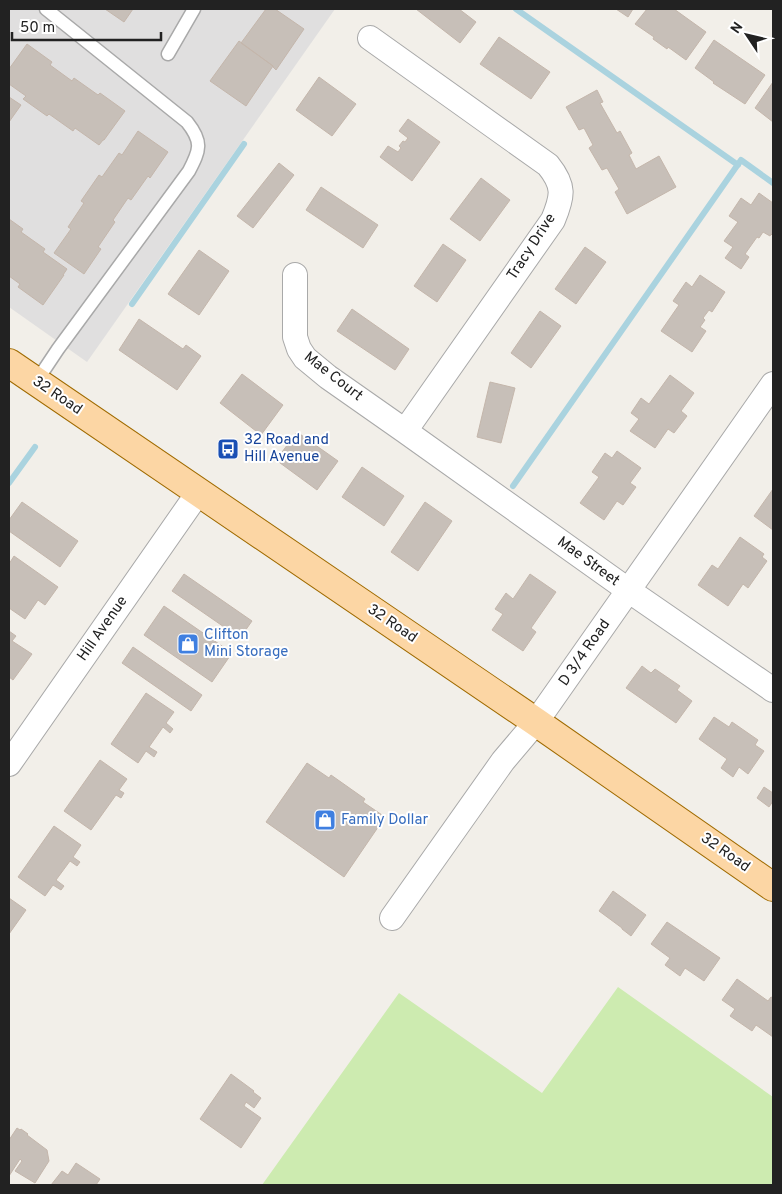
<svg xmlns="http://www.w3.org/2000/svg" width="782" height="1194" font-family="Overpass,sans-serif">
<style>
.residential{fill:#e0dfdf}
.grass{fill:#cdebb0}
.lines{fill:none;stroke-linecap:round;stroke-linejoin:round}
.stream{stroke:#aad3df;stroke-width:6}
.building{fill:#c7bfb8;stroke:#c4b6ab}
.service-casing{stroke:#a9a9a9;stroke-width:15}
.minor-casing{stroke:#a9a9a9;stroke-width:26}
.primary-casing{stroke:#a06b00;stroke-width:30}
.service{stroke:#fff;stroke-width:12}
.minor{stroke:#fff;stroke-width:24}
.primary{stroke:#fcd6a4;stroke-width:28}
.labels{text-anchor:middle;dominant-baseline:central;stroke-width:4;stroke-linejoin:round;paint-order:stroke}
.street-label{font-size:15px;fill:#222;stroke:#fff}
.transit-label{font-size:15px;fill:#164399;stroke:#fff;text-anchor:start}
.shop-label{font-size:15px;fill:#366cbe;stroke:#fff;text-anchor:start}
</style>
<rect width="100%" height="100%" fill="#f2efe9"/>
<path class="residential" d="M9,9H335L87,362L9,307Z"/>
<path class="grass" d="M618,987L773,1097V1185H262L399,993L542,1093Z"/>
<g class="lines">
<path class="stream" d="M516,9L738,165
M132,304L244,144
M9,483L35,447
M513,486L741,160L773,183"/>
</g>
<path class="building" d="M105,9H133L124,22Z
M266,9H275L304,29L276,70L273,67V66L241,43Z
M416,9H459L476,22L460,43Z
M616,9H633L628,17Z
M647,9H674L706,32L686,60L668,47L667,49L653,39L654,37L635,24Z
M499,37L550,72L531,99L480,64Z
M714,40L765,75L745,104L713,83L714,82L695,68Z
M239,41L273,66L246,106L210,81Z
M27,44L52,62L50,65L72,81L74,78L98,95L100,93L125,111L104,140H103L99,145L75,128L73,131L49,114L47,116L23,99L26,96L9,84V69Z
M319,77L356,104L332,136L296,110Z
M773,82V124L772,123L773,122L755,108Z
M597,90L603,102L600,103L617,133L620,131L632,153L629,155L636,169L659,156L676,187L627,214L615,192L619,189L607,168L602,170L589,148L593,145L584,128L579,130L566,107Z
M9,97L21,105L9,122Z
M408,119L440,142L412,181L380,157L388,146L398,152L401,148L399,146L403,141L405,142L408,138L399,131Z
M138,131L168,152L150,178L148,176L131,200L128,198L113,220L115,222L98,247L101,249L84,274L54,253L71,229L68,227L84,203L81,201L99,175L102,177L119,153L122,155Z
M279,163L294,175L253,228L237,216Z
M481,178L510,200L480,241L450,219Z
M321,187L378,225L363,248L306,210Z
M759,193L773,203V236L771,234L770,236L763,232L759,238L757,237L745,254L749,257L741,269L725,258L733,247L724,241L738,222L729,216L741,198L751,205Z
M9,219L23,229L21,232L45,249L43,252L67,269L63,275H64L43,305L18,287L20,284L9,276Z
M443,244L466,260L437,302L414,286Z
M585,247L606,262L576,304L555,289Z
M199,250L229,271L199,315L168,294Z
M700,275L725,292L712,312L709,310L703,318L705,320L700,327L706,331L692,352L661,331L679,305L673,301L686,282L692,287Z
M352,309L409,349L395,370L337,331Z
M540,311L561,326L531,368L511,353Z
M139,319L183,349L186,345L201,356L177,390L119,350Z
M242,374L283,405L261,435L220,403Z
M670,375L694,393L681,411L687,416L674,433L668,429L655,448L630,431L639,419L631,413L641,398L649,404Z
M490,382L515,388L501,443L477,437Z
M297,432L338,461L317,490L276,460Z
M617,451L641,468L630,483L636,487L623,505L617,501L604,520L580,503L599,477L592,472L605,453L612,458Z
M362,467L404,496L384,526L342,497Z
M773,489V530L754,516Z
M22,502L78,541L60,567L9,531V520Z
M425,502L452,521L418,571L391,552Z
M740,537L764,554L762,557L767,561L748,588L743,584L728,606L698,585L712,565L718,569Z
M14,556L58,587L45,605L38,600L25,619L9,608V564Z
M184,574L252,621L240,638L172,591Z
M530,574L556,592L531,628L536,632L523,651L492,630L503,614L495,609L506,593L513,599Z
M164,606L232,653L212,682L144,635Z
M9,631L16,636L12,641L32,654L13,680L9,677Z
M133,647L202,695L191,711L122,663Z
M642,666L651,673L655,669L680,686L677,690L692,701L676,723L626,688Z
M146,693L174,712L166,723L173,729L170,733L163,727L149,747L157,752L154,757L146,751L138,763L111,744Z
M714,717L729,727L732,722L758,740L755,745L764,751L748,774L739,767L733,777L721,768L727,759L699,739Z
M100,760L127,779L119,790L124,793L121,798L116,795L91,830L64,811Z
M307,763L329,778L331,775L365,799L363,802L385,817L344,877L266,822Z
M764,787L773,793V801L769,807L757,798Z
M54,826L81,845L73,857L80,862L77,866L70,861L56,880L64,886L61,890L53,885L45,896L18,877Z
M613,891L646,915L631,936L622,929V928L599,911Z
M9,898L26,910L9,934Z
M667,922L720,958L704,981L685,968L680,976L665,965L670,958L651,944Z
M737,979L768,1001L771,997L773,998V1037L756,1025L752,1031L730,1016L735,1009L722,1000Z
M231,1074L254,1091L253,1092L261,1098L254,1108L246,1102L244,1106L261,1118L241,1148L200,1119Z
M17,1128L20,1130L21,1129L28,1134L27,1135L47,1150L49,1161L35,1183L15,1171L22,1161L20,1159L9,1176V1140Z
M76,1163L100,1179L96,1185H51L62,1171L68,1175Z"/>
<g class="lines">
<g class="service-casing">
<path id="service" d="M168,54L194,9
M36,382L58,349L189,171C200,150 203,142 187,122L46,9"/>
</g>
<g class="minor-casing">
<path id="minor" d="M370,38L548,165C565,186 563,196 553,220L405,431
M295,275V337L299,349L305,358L328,377L405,431L628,590L773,690
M9,764L198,493
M392,918L503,761L536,722L773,384"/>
</g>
<g class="primary-casing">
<path id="primary" d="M9,363L536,722L773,887"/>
</g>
<use href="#service" class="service"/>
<use href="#minor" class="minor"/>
<use href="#primary" class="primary"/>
</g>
<defs>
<g id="bus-square" transform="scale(1.125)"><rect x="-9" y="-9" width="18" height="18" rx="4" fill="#1a4fb4" stroke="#fff"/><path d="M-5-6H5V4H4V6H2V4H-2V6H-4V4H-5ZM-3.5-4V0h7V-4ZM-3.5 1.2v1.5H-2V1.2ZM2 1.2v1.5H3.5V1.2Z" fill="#fff"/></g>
<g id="shop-square" transform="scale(1.125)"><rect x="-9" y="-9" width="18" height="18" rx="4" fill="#3f7fe0" stroke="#fff"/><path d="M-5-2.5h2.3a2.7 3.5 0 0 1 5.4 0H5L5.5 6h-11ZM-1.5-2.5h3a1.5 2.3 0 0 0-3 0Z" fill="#fff"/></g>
</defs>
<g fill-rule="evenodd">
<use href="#bus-square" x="228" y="449"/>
<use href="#shop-square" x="188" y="644"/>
<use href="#shop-square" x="325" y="820"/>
</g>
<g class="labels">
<g class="street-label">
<text transform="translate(532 247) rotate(-57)">Tracy Drive</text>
<text transform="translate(333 377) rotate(38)">Mae Court</text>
<text transform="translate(57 396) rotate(34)">32 Road</text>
<text transform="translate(588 562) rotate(36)">Mae Street</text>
<text transform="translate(392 624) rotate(34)">32 Road</text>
<text transform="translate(103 629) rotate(-55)">Hill Avenue</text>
<text transform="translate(585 653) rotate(-55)">D 3/4 Road</text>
<text transform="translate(725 853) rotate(35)">32 Road</text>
</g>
<g class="transit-label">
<text x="244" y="440">32 Road and<tspan x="244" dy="17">Hill Avenue</tspan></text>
</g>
<g class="shop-label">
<text x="204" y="635">Clifton<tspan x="204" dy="17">Mini Storage</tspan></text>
<text x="341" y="820">Family Dollar</text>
</g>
</g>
<rect width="782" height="1194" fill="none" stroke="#222222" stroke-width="20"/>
<g transform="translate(747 35) rotate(305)" stroke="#ffffff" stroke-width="4" paint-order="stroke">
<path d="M0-4L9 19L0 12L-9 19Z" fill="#222222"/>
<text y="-8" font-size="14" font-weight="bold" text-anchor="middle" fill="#222222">N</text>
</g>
<path d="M12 32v8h149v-8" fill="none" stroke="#222222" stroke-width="2.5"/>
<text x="20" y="32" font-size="15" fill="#222222" stroke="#ffffff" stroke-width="4" paint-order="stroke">50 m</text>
</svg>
